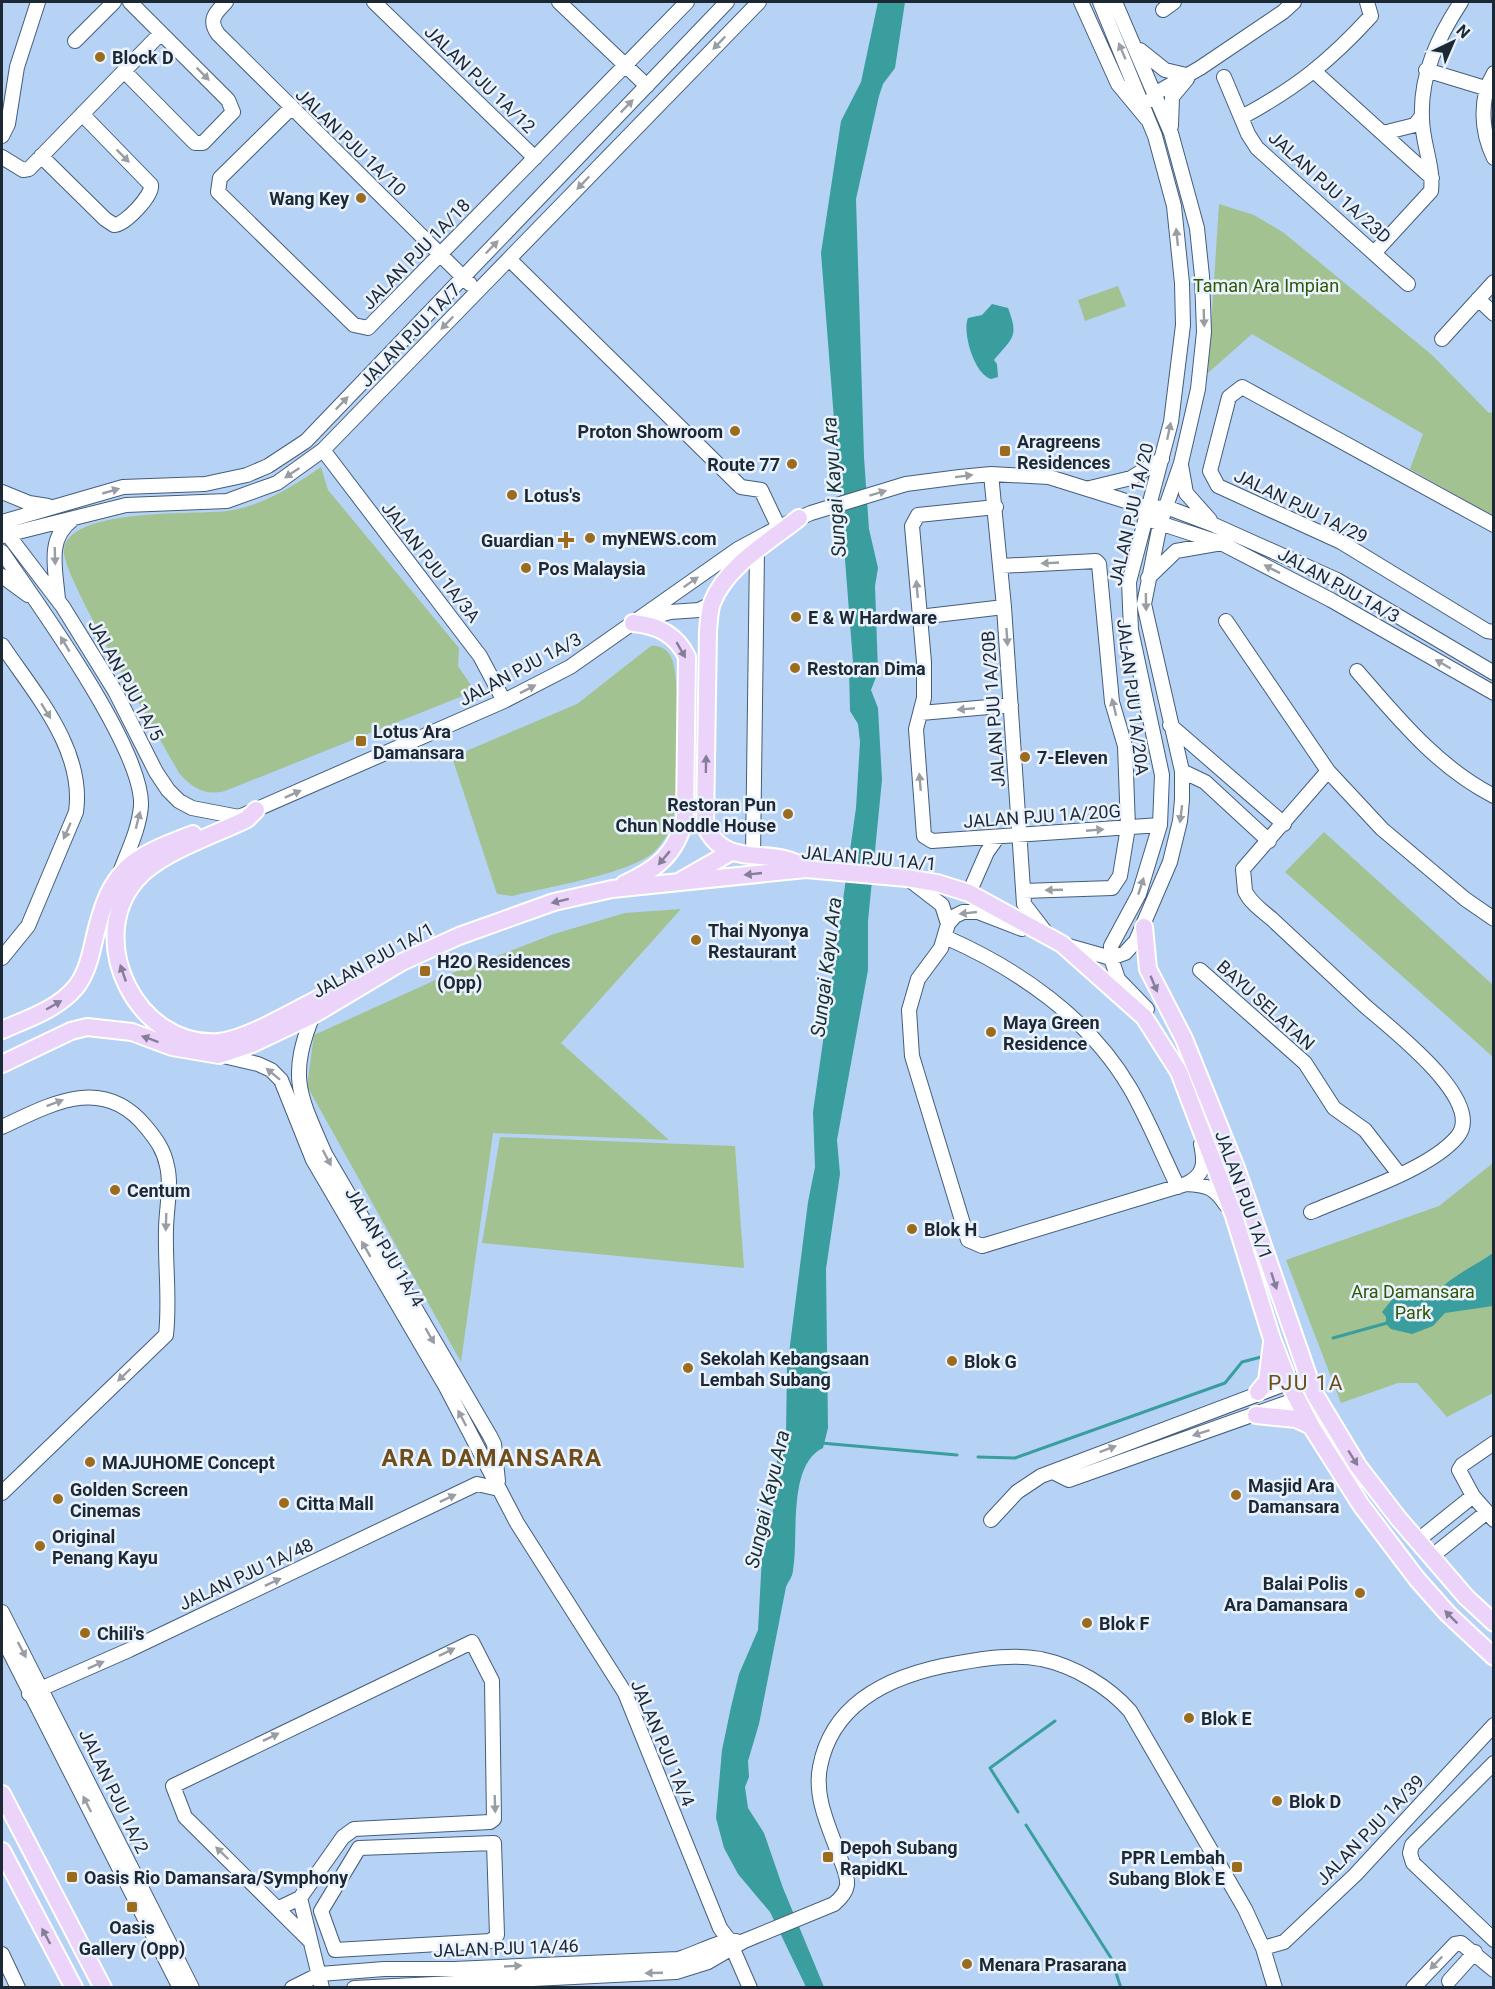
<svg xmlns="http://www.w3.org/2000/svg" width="1495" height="1989" font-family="Roboto,sans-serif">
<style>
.green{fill:#a3c291}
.water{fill:#399e9d}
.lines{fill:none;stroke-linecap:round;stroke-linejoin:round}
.stream{stroke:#399e9d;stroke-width:3}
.minor-casing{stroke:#445d7b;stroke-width:16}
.major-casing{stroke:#fff;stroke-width:20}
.minor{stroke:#fff;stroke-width:14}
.major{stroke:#ecd3f9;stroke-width:16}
.oneway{fill:#999ea4}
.oneway2{fill:#847e97}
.poi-dot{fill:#9b6b1e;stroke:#e9f2fd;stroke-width:2}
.labels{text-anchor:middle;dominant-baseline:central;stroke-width:5;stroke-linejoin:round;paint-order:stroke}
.poi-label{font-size:18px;font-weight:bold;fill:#1d2835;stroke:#e9f2fd;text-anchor:start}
.street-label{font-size:18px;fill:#1d2835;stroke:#e9f2fd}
.park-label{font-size:18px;fill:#2e5703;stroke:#e9f2fd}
.water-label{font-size:20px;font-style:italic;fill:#193030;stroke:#e9f2fd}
.quarter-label{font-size:21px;letter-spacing:1.5px;fill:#6f4d1a;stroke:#e9f2fd}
.district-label{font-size:24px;font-weight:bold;letter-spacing:1.5px;fill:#6f4d1a;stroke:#e9f2fd}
</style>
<rect width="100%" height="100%" fill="#b6d3f6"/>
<path class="green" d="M1219,204L1254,215L1284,233L1432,355L1489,413L1493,412V516L1410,469L1423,434L1252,334L1208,373Z
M1118,286L1126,306L1085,321L1078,300Z
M321,467L328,490L459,648L458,666L475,691L225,791C205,796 192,788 179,773C161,739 62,577 64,551C66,507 196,515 227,511C263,506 293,486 321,467Z
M651,646C661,645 668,650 672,659C681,679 679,802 672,824C669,833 661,845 655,851C631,874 547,887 512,896L497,894L452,757L577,704Z
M1324,832L1493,985V1057L1285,872Z
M681,909L561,1043L669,1140L493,1133L461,1362L307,1086L314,1035L442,977L554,934L625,913Z
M500,1137L735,1146L744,1268L482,1243Z
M1493,1163V1393L1447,1417L1417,1383H1398L1341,1403L1286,1260L1439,1206Z"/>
<path class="water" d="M878,2H905L895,68L883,84L879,96L856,199L864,457L869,529L878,568L875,586L878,672L871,690L878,708L882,780L868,921V970L837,1140L840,1174L826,1269L828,1428L823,1448C787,1465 799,1537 793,1570C793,1576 788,1582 786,1587L759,1724L748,1761L749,1777L745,1787L748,1808L764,1833L783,1888L824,1987H806L770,1912L738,1874L724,1848L716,1818L722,1750L731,1707L739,1674L758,1630L762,1556L772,1521L777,1460L786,1434L787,1369L808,1202L815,1167L813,1112L856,808L860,742L858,724L850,711L849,668L853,662L821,253L841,121L861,82Z
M992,304L1008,308C1019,337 1013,337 994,360L997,364L998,377L991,379C974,374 962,332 968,318L982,315Z
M1493,1253V1306L1445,1313L1433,1326L1412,1334L1391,1329L1386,1324V1317L1382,1312L1395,1296L1438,1291C1453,1275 1475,1266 1493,1253Z"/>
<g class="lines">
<path class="stream" d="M1333,1338L1387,1323
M821,1443L957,1455
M978,1457L1015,1458L1225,1383L1242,1362L1265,1356
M1018,1812L990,1768L1055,1721
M1026,1825L1111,1958L1121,1988"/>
<g class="minor-casing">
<path id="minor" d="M226,2C215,13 208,20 218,34L470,284
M374,2L535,158
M559,2L647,86
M1081,2L1118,84L1147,119
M1100,2L1155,136L1174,206L1182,283L1183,325L1171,422L1129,582L1131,630L1162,775L1160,825L1139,894L1111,946V958L1118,979L1147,1009
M1163,10L1174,2
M75,41L114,2
M1140,50L1165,70L1186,75
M1426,70L1485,88
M124,71L195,143H203L233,112L228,100L130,2
M1315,72L1432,178
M1494,73C1479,98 1481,132 1494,158
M1224,77L1248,134L1257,148L1408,284
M1151,100L1156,93L1200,68L1283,12L1294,2
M291,108L220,178L218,192L354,325L368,328L687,2
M1242,117C1296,88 1330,61 1371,16L1367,2
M1171,126L1172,97L1187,79
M1383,133L1415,125L1421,117
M2,136L8,124L17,67L38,2
M41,156L105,219L114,225C125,225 153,195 151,185L82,114
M2,157L23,170L29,169L161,33
M1375,252L1431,191C1434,166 1422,143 1422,118C1420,75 1438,37 1461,2
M509,259L741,487L761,490L781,532
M1478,299L1494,314
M1442,339L1494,282
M323,450L480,656L504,701
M1181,465L1186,493L1210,520
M991,474L1004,607L1024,904L1047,934
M1090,488L1131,478L1162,459
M2,492L29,503L48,506
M996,507L918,515L912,526L924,662V698L916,729L924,836L932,841L1160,825
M1153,521L1221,543L1331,600L1494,693
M2,522L123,487L205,484L247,475L268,466L306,441L727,2
M1494,525L1242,387L1229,397L1210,471L1218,486L1341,542L1487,631L1494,632
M2,527L63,607L115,691L156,772L168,790L179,801L192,808L239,817L504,701L570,667L738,549L779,527L811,513L906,484L960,477L991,474L1049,477L1148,508L1166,507L1214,525L1337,580L1494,673
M2,536L126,505L227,501L277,483L323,450L759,2
M2,552C36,601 144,750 141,806C139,830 127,853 119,875
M1001,566L1096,561L1099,564L1112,702L1125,746L1128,827L1120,876L1112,888L1023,891
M2,576L28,595
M1148,578L1176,551L1216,544
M58,600C56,571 46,539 72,520
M919,617L1004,607
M646,619L670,612L699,610L711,604
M1226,621L1328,771L1382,829L1465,899L1494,919
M2,645C35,694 85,750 76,812L28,926L2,958
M1357,671C1398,718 1437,767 1494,796
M921,713L1011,705
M1170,725L1284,824
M1182,771L1205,782L1269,841
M753,856L757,551
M907,878L942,905L948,924
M969,893L987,852L997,838
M1022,929L978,912H963L955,916L948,924L941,948L918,979L909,1010L912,1056L968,1240L982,1246L1186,1184C1205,1175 1205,1163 1201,1144
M945,937C1018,969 1089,1018 1130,1088C1148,1119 1162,1154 1178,1187
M1065,945L1111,958L1125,953L1136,941L1170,862L1180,821L1182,800V771L1144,604L1160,524L1181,463L1198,389L1204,332L1202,276L1197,228L1171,133L1115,2
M1200,970L1305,1063L1334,1108L1365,1130L1399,1174
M313,1015C288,1078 299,1094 325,1154L490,1436L494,1444L498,1481
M219,1055L258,1064L271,1070L281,1080L313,1160L446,1387L517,1523L625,1693L720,1928L729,1940L750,1988
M2,1127C51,1104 103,1074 146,1127C156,1139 164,1150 167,1166C172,1185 166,1210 166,1230C165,1265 170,1300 166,1335L2,1493
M1186,1184C1207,1185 1214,1187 1226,1205
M1311,1212C1352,1194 1429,1170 1457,1137C1488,1101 1387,1026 1364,1005C1334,977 1304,949 1273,920C1264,912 1250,903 1245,891L1243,869L1328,771
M1494,1443L1462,1465L1459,1470L1473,1496L1494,1520
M1055,1473L1069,1480L1314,1393
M991,1520L1017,1492L1041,1476L1306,1376
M1417,1541L1473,1496
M1431,1557L1487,1512
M2,1612L192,1988
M2,1637L180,1988
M29,1694L129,1650L477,1484L499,1489
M1494,1763L1412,1845L1410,1853L1413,1863L1494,1940
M494,1843L497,1935L491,1941L335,1950L321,1911L359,1848Z
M300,1898L322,1988
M279,1908L300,1898L343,1837L354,1829L490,1822L494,1819L492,1681L472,1642L173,1786L185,1817L311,1942
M1263,1948L1284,1942L1355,1875L1494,1725
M2,1954L18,1988
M1449,1981L1475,1952
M292,1988L320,1974L384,1969H454L678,1959C694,1955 721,1939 736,1941
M354,1988L676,1972L708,1962L744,1941L834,1904C840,1899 846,1893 847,1885C848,1875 842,1864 839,1855C829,1827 814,1797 820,1767C833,1698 898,1673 959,1663C986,1658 1014,1654 1041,1659C1074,1666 1108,1686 1130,1711L1245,1909L1263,1948L1275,1988
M1413,1988L1455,1944L1461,1943L1494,1970"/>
</g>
<g class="major-casing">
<path id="major" d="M799,518C769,542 726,566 712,603C709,611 709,622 708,631L705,826C728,873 772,843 806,869
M256,810L247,819C213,836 160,852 136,880C84,941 138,1049 219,1042C253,1039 315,997 351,983
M682,880L731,852
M624,884C657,869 675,855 685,819L687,657C676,634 657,625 633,623
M1144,927L1148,969L1184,1039L1236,1168L1314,1393L1358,1466L1398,1518L1466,1597L1494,1623
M2,1030C27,1019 58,1009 76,987C87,973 91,954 95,936C111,869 129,858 193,834
M2,1064L71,1031L87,1027L132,1032L172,1047L219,1055L252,1044L313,1015L402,962L459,936L554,902L612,889L806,869L907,878L937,883L969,893L1062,944L1144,1017L1179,1072L1234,1216L1272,1339L1289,1383L1311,1426L1361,1505L1417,1579L1448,1614L1494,1657
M1258,1392L1267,1381L1272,1343
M1256,1415L1296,1419L1311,1426
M2,1794L103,1988
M2,1851L74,1988"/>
</g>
<use href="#minor" class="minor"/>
<use href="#major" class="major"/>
</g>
<defs><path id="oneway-solid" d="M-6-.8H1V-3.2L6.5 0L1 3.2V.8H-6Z" transform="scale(1.5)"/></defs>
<g class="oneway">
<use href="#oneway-solid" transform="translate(719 43) rotate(134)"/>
<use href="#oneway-solid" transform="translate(1122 51) rotate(-113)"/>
<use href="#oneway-solid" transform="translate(203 74) rotate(45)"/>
<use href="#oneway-solid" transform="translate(627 106) rotate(-46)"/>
<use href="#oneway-solid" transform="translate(123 156) rotate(45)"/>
<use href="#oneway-solid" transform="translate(583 183) rotate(134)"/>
<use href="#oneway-solid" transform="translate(1177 237) rotate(-96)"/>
<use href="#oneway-solid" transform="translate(492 247) rotate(-46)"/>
<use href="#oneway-solid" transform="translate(1204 318) rotate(88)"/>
<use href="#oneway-solid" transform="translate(447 323) rotate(134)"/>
<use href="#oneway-solid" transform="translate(342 403) rotate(-46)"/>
<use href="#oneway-solid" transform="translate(1169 431) rotate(-78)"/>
<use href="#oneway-solid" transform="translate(292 473) rotate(146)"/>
<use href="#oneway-solid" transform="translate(964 476) rotate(-7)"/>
<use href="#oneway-solid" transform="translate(111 491) rotate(-16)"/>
<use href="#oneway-solid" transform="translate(878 493) rotate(-17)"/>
<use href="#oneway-solid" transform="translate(55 556) rotate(88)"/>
<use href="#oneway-solid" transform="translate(1050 563) rotate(177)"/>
<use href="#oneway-solid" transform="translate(1272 569) rotate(-153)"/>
<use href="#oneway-solid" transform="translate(691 582) rotate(-35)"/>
<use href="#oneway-solid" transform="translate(917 589) rotate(-95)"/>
<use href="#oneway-solid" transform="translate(1146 602) rotate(89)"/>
<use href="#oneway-solid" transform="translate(1007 637) rotate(86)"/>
<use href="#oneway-solid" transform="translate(65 644) rotate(-121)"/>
<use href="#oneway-solid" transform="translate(1443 664) rotate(-150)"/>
<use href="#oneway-solid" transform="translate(528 689) rotate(-27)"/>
<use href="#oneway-solid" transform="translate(1114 707) rotate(-104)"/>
<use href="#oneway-solid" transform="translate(966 709) rotate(175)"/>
<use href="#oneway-solid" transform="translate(46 711) rotate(58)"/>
<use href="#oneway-solid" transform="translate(920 782) rotate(-95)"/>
<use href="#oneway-solid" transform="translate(293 794) rotate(-24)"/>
<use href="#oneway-solid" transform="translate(1181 814) rotate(97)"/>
<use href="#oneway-solid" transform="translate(138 820) rotate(-76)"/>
<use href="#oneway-solid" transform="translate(1095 830) rotate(-5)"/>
<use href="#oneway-solid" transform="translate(67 831) rotate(114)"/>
<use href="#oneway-solid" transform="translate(1141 886) rotate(-72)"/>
<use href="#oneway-solid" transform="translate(1054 890) rotate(178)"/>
<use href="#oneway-solid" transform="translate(968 913) rotate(174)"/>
<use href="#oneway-solid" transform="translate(273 1074) rotate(-141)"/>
<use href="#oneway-solid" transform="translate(55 1103) rotate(-21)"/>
<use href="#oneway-solid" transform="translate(327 1158) rotate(62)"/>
<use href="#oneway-solid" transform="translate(166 1222) rotate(92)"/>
<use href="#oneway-solid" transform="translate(366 1249) rotate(-120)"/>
<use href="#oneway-solid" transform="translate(430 1336) rotate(60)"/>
<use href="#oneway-solid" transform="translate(124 1375) rotate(136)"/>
<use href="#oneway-solid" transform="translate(462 1418) rotate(-118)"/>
<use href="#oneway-solid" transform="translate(1201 1433) rotate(162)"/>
<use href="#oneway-solid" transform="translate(1108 1449) rotate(-21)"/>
<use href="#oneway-solid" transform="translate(448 1498) rotate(-25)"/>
<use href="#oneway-solid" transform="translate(273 1582) rotate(-25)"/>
<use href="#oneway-solid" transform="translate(22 1650) rotate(62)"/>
<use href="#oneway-solid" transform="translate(447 1652) rotate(-26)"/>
<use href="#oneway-solid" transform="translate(96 1665) rotate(-24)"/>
<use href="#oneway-solid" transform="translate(271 1737) rotate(-26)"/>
<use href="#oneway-solid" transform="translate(87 1804) rotate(-117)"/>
<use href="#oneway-solid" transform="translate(495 1804) rotate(88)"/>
<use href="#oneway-solid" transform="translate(222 1853) rotate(-136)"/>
<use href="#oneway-solid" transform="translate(1436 1963) rotate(134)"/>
<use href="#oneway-solid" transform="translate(513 1966) rotate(-3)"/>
<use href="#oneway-solid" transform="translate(654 1973) rotate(178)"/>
</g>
<g class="oneway2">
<use href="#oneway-solid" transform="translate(681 650) rotate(60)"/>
<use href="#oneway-solid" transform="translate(706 764) rotate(-89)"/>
<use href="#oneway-solid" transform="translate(664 858) rotate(130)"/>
<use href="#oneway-solid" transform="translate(753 874) rotate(174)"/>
<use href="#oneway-solid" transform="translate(560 901) rotate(166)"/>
<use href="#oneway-solid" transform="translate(123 973) rotate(-109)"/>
<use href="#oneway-solid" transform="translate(1154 984) rotate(67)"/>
<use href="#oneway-solid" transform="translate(54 1005) rotate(-30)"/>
<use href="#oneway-solid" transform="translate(150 1039) rotate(-160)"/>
<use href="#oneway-solid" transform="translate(1274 1281) rotate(72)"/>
<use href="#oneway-solid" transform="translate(1353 1458) rotate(58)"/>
<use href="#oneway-solid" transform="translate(1451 1617) rotate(-135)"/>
<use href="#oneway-solid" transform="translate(46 1936) rotate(-118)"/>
</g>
<g class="poi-dot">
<circle cx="100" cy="57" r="6"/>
<circle cx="361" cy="198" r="6"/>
<circle cx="735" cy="431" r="6"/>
<rect x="999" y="445" width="12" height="12" rx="3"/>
<circle cx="792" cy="464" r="6"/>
<circle cx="512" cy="495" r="6"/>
<circle cx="590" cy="538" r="6"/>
<path d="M563 531h6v6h6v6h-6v6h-6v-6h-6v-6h6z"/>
<circle cx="526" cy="568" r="6"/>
<circle cx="796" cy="617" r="6"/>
<circle cx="795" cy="668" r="6"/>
<rect x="355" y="735" width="12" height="12" rx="3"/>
<circle cx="1025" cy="757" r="6"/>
<circle cx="788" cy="814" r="6"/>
<circle cx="696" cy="940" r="6"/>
<rect x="419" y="965" width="12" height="12" rx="3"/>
<circle cx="991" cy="1032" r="6"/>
<circle cx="115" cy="1190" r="6"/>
<circle cx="912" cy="1229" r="6"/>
<circle cx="952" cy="1361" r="6"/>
<circle cx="688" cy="1368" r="6"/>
<circle cx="90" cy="1462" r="6"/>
<circle cx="1236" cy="1495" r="6"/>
<circle cx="58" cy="1499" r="6"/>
<circle cx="284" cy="1503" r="6"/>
<circle cx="40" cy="1546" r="6"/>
<circle cx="1360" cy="1593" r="6"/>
<circle cx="1087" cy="1623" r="6"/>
<circle cx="85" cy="1633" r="6"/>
<circle cx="1189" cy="1718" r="6"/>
<circle cx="1277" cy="1801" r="6"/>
<rect x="822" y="1851" width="12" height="12" rx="3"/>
<rect x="1231" y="1861" width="12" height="12" rx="3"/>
<rect x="66" y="1871" width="12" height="12" rx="3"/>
<rect x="126" y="1901" width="12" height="12" rx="3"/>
<circle cx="967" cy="1964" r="6"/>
</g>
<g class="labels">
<g class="poi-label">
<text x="112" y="57">Block D</text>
<text x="349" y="198" text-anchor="end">Wang Key</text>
<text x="723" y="431" text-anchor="end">Proton Showroom</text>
<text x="1017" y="441">Aragreens<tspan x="1017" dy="21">Residences</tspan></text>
<text x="780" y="464" text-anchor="end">Route 77</text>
<text x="524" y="495">Lotus's</text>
<text x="602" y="538">myNEWS.com</text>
<text x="554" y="540" text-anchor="end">Guardian</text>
<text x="538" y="568">Pos Malaysia</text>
<text x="808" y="617">E &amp; W Hardware</text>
<text x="807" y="668">Restoran Dima</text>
<text x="373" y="731">Lotus Ara<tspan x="373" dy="21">Damansara</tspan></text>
<text x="1037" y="757">7-Eleven</text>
<text x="776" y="804" text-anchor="end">Restoran Pun<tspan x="776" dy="21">Chun Noddle House</tspan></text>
<text x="708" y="930">Thai Nyonya<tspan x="708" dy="21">Restaurant</tspan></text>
<text x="437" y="961">H2O Residences<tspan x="437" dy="21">(Opp)</tspan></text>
<text x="1003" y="1022">Maya Green<tspan x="1003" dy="21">Residence</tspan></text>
<text x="127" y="1190">Centum</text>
<text x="924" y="1229">Blok H</text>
<text x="700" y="1358">Sekolah Kebangsaan<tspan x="700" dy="21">Lembah Subang</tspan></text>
<text x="964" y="1361">Blok G</text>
<text x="102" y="1462">MAJUHOME Concept</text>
<text x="1248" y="1485">Masjid Ara<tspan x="1248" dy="21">Damansara</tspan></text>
<text x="70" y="1489">Golden Screen<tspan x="70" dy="21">Cinemas</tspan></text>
<text x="296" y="1503">Citta Mall</text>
<text x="52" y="1536">Original<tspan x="52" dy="21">Penang Kayu</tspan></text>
<text x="1348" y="1583" text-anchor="end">Balai Polis<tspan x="1348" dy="21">Ara Damansara</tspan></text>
<text x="1099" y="1623">Blok F</text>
<text x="97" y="1633">Chili's</text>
<text x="1201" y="1718">Blok E</text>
<text x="1289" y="1801">Blok D</text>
<text x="840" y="1847">Depoh Subang<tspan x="840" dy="21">RapidKL</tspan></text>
<text x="1225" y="1857" text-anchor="end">PPR Lembah<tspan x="1225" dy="21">Subang Blok E</tspan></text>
<text x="84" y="1877">Oasis Rio Damansara/Symphony</text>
<text x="132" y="1927" text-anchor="middle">Oasis<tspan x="132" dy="21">Gallery (Opp)</tspan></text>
<text x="979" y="1964">Menara Prasarana</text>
</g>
<g class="street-label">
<text transform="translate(480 79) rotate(44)">JALAN PJU 1A/12</text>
<text transform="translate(351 142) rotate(44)">JALAN PJU 1A/10</text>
<text transform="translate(1330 187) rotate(42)">JALAN PJU 1A/23D</text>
<text transform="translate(416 254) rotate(-46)">JALAN PJU 1A/18</text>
<text transform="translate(410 335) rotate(-46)">JALAN PJU 1A/7</text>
<text transform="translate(1301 506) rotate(26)">JALAN PJU 1A/29</text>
<text transform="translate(1131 514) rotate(-77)">JALAN PJU 1A/20</text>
<text transform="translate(431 562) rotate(52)">JALAN PJU 1A/3A</text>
<text transform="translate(1339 585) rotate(29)">JALAN PJU 1A/3</text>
<text transform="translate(520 669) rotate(-28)">JALAN PJU 1A/3</text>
<text transform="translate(126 680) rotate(61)">JALAN PJU 1A/5</text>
<text transform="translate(1133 697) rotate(83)">JALAN PJU 1A/20A</text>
<text transform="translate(993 709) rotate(-94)">JALAN PJU 1A/20B</text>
<text transform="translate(1042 816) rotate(-4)">JALAN PJU 1A/20G</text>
<text transform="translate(869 858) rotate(5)">JALAN PJU 1A/1</text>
<text transform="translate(373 960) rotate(-29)">JALAN PJU 1A/1</text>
<text transform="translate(1266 1005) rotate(42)">BAYU SELATAN</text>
<text transform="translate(1244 1195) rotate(70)">JALAN PJU 1A/1</text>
<text transform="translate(385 1247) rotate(59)">JALAN PJU 1A/4</text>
<text transform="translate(246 1574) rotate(-25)">JALAN PJU 1A/48</text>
<text transform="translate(663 1743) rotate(67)">JALAN PJU 1A/4</text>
<text transform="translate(114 1791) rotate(64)">JALAN PJU 1A/2</text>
<text transform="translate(1370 1830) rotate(-46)">JALAN PJU 1A/39</text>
<text transform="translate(506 1948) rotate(-2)">JALAN PJU 1A/46</text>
</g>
<g class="park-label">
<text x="1266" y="285">Taman Ara Impian</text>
<text x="1413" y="1291">Ara Damansara<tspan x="1413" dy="21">Park</tspan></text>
</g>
<g class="water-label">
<text transform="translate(834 487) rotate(-94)">Sungai Kayu Ara</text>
<text transform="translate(826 967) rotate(-83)">Sungai Kayu Ara</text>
<text transform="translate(767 1499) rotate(-77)">Sungai Kayu Ara</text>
</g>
<g class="quarter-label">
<text x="1306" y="1383">PJU 1A</text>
</g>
<g class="district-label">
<text x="492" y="1458">ARA DAMANSARA</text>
</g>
</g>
<rect width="1495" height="1989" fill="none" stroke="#1d2835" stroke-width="6"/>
<g transform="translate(1453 42) rotate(44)" stroke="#e9f2fd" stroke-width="4.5" paint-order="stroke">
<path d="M0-4.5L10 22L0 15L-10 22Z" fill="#1d2835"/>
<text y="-9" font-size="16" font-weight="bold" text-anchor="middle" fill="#1d2835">N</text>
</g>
</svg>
